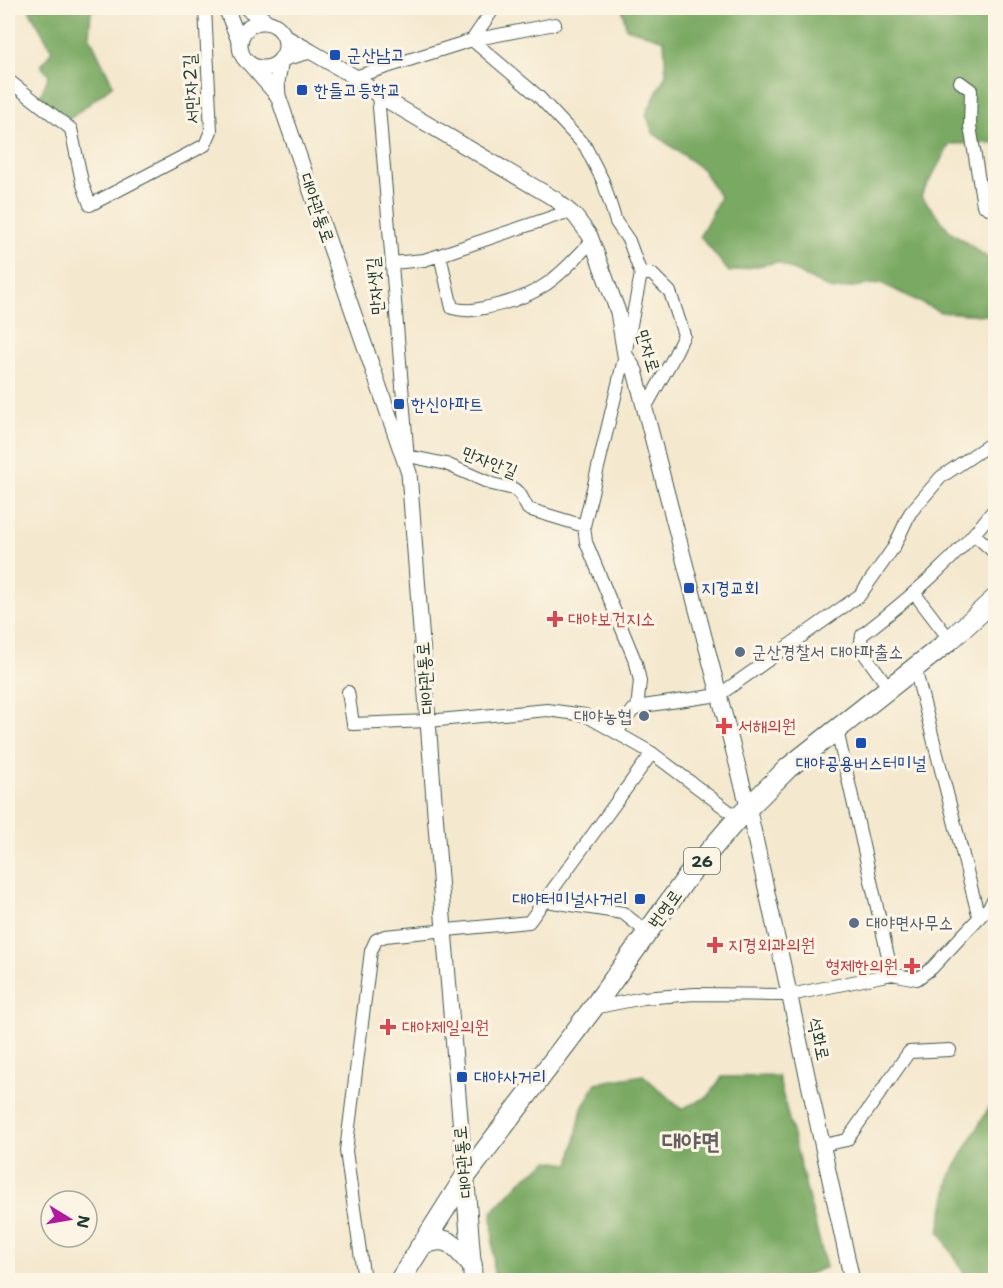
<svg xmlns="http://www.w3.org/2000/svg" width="1003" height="1288" font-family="'Shantell Sans','Poor Story',sans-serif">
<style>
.forest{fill:#79a962;stroke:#4c734b;stroke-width:1.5}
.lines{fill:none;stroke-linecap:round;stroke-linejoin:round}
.minor-casing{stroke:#3f574b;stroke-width:14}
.tertiary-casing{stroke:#3f574b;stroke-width:17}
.secondary-casing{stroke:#3f574b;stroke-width:20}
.primary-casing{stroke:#3f574b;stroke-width:22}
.minor{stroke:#fff;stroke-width:12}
.tertiary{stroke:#fff;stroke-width:15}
.secondary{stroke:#fff;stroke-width:18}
.primary{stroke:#fff;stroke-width:20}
.transit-dot{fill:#1a4fb4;stroke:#fcf5e5;stroke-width:2}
.health-dot{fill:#e0444e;stroke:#fcf5e5;stroke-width:2}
.service-dot{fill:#5c6f8a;stroke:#fcf5e5;stroke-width:2}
.labels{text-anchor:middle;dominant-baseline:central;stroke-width:6;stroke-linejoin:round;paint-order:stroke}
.shield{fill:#fcf5e5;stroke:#617469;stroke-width:1.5}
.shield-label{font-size:16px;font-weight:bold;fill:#1f3d34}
.transit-label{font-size:18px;fill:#164399;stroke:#fcf5e5;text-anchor:start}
.street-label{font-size:18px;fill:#1f3d34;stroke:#fcf5e5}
.health-label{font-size:18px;fill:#be3a42;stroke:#fcf5e5;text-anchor:start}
.service-label{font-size:18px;fill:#4e5e75;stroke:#fcf5e5;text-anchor:start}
.district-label{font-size:24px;font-weight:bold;fill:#646062;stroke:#fcf5e5}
</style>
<rect width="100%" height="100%" fill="#fcf5e5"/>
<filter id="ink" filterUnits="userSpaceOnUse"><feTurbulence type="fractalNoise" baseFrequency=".0167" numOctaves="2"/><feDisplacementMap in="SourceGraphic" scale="12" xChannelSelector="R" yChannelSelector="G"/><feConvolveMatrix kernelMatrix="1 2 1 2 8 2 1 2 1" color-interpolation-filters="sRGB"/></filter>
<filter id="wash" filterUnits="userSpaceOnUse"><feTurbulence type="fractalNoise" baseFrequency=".008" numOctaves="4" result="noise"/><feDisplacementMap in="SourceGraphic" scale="24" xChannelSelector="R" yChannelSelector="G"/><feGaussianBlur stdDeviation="1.35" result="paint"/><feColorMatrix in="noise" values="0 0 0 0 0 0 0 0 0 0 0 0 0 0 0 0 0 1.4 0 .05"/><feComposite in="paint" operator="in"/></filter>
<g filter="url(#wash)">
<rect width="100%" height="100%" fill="#f4e8ce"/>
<path class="forest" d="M28,8H95L91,12L89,35L113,85L67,121L40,97L49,75L41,66L52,50Z
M622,8H995V143L950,144L921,196L949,230L995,263V316L940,312L881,283L832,290L777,262L729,272L700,236L720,197L702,169L653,133L646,114L666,74L664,40L626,28Z
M643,1075L681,1109L708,1097L722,1077L778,1076L826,1267L795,1280H494L492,1212L521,1181L548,1161L570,1164L582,1108L596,1083Z
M995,1097V1280H968L939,1231L950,1176Z"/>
</g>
<g filter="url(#ink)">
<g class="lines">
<g class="minor-casing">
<path id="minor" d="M494,8L472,40L538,96L585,146L603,181L616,222L629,241L641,274L625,355L584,526L586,542L636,663L640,681L637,709
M355,77L472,40L555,24
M8,80L71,129L82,182L90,205L205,145L211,131L205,8
M960,82L971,90L970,126L983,205L996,212
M378,95L408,459
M440,255L452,308C467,312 474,310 489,307C541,296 557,278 592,241
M392,263L424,260L440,255L570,211
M641,274H652L670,292L684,335L672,360L645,408
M408,456L446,464L492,484L514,489L520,494L528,509L584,526
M975,535L996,554
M915,594L950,640
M915,668L979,918
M889,688L860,648L862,635C911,597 958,557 996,507
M348,692L353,724L428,721L547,710L585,715L652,753L738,818
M837,730L892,974
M617,732L633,710L643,706L719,695L860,595L894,547L910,513L941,477L996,440
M546,901L623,913L648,933
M593,1008L643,998L695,994L790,995L892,974L917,979L932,968L989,907L996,896
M823,1145L847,1140L909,1052L950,1050
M364,1280L346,1151L371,951L376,940L385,936L529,922L652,753"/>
</g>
<g class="tertiary-casing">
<path id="tertiary" d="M226,8L240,43
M247,8L266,21
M240 45a23 23 0 1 1 46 0a23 23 0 1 1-46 0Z
M310,51L355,77L378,95L555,199L575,216L590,236L618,312L625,355L635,371L748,806L852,1280
M250,64L278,96L277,82L281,59L310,51L285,37
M278,96L409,473L444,930L465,1177"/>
</g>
<g class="secondary-casing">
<path id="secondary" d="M465,1177L473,1280"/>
</g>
<g class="primary-casing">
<path id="primary" d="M420,1247C448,1231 454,1246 472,1265
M400,1280L465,1177L593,1008L688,876L738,818L788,768L950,640L996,598"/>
</g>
<use href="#minor" class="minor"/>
<use href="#tertiary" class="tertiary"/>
<use href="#secondary" class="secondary"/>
<use href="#primary" class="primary"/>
</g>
</g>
<g class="transit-dot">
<rect x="329" y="49" width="12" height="12" rx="3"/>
<rect x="296" y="84" width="12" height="12" rx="3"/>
<rect x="393" y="398" width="12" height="12" rx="3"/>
<rect x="683" y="582" width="12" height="12" rx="3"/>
<rect x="855" y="737" width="12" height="12" rx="3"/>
<rect x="634" y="893" width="12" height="12" rx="3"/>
<rect x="456" y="1071" width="12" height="12" rx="3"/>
</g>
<g class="health-dot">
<path d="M552 610h6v6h6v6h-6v6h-6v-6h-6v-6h6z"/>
<path d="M721 717h6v6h6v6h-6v6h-6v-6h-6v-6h6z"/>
<path d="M712 936h6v6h6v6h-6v6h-6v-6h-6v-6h6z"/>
<path d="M909 957h6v6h6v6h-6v6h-6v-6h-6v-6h6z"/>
<path d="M385 1018h6v6h6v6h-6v6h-6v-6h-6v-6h6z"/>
</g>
<g class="service-dot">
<circle cx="740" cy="652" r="6"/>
<circle cx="644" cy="716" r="6"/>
<circle cx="854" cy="923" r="6"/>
</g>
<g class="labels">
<rect class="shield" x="684" y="848" width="36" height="26" rx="4.5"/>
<g class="shield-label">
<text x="702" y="861">26</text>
</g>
<g class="transit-label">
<text x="347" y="55">군산남고</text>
<text x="314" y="90">한들고등학교</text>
<text x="411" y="404">한신아파트</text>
<text x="701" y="588">지경교회</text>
<text x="861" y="763" text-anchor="middle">대야공용버스터미널</text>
<text x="628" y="899" text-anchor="end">대야터미널사거리</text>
<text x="474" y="1077">대야사거리</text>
</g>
<g class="street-label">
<text transform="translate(191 89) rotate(-93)">서만자2길</text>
<text transform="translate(317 208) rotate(71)">대야관통로</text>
<text transform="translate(375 286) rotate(-95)">만자샛길</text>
<text transform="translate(648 351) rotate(73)">만자로</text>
<text transform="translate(490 462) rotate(21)">만자안길</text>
<text transform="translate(425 678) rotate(-94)">대야관통로</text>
<text transform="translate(665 909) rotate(-54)">번영로</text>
<text transform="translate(819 1039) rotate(78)">석화로</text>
<text transform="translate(463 1162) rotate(-95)">대야관통로</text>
</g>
<g class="health-label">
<text x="568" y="619">대야보건지소</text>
<text x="738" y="726">서해의원</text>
<text x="728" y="945">지경외과의원</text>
<text x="898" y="966" text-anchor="end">형제한의원</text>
<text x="402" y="1027">대야제일의원</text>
</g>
<g class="service-label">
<text x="752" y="652">군산경찰서 대야파출소</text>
<text x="632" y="716" text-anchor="end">대야농협</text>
<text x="866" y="923">대야면사무소</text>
</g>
<g class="district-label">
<text x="691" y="1141">대야면</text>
</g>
</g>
<rect width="1003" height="1288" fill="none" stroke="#fcf5e5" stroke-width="30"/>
<g transform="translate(69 1219) rotate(101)"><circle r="28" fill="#fcf5e5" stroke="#a4ab9e" stroke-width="1.5"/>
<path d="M0-4.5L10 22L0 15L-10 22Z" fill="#b5179e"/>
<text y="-9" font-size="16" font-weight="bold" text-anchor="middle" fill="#1f3d34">N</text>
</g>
</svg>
